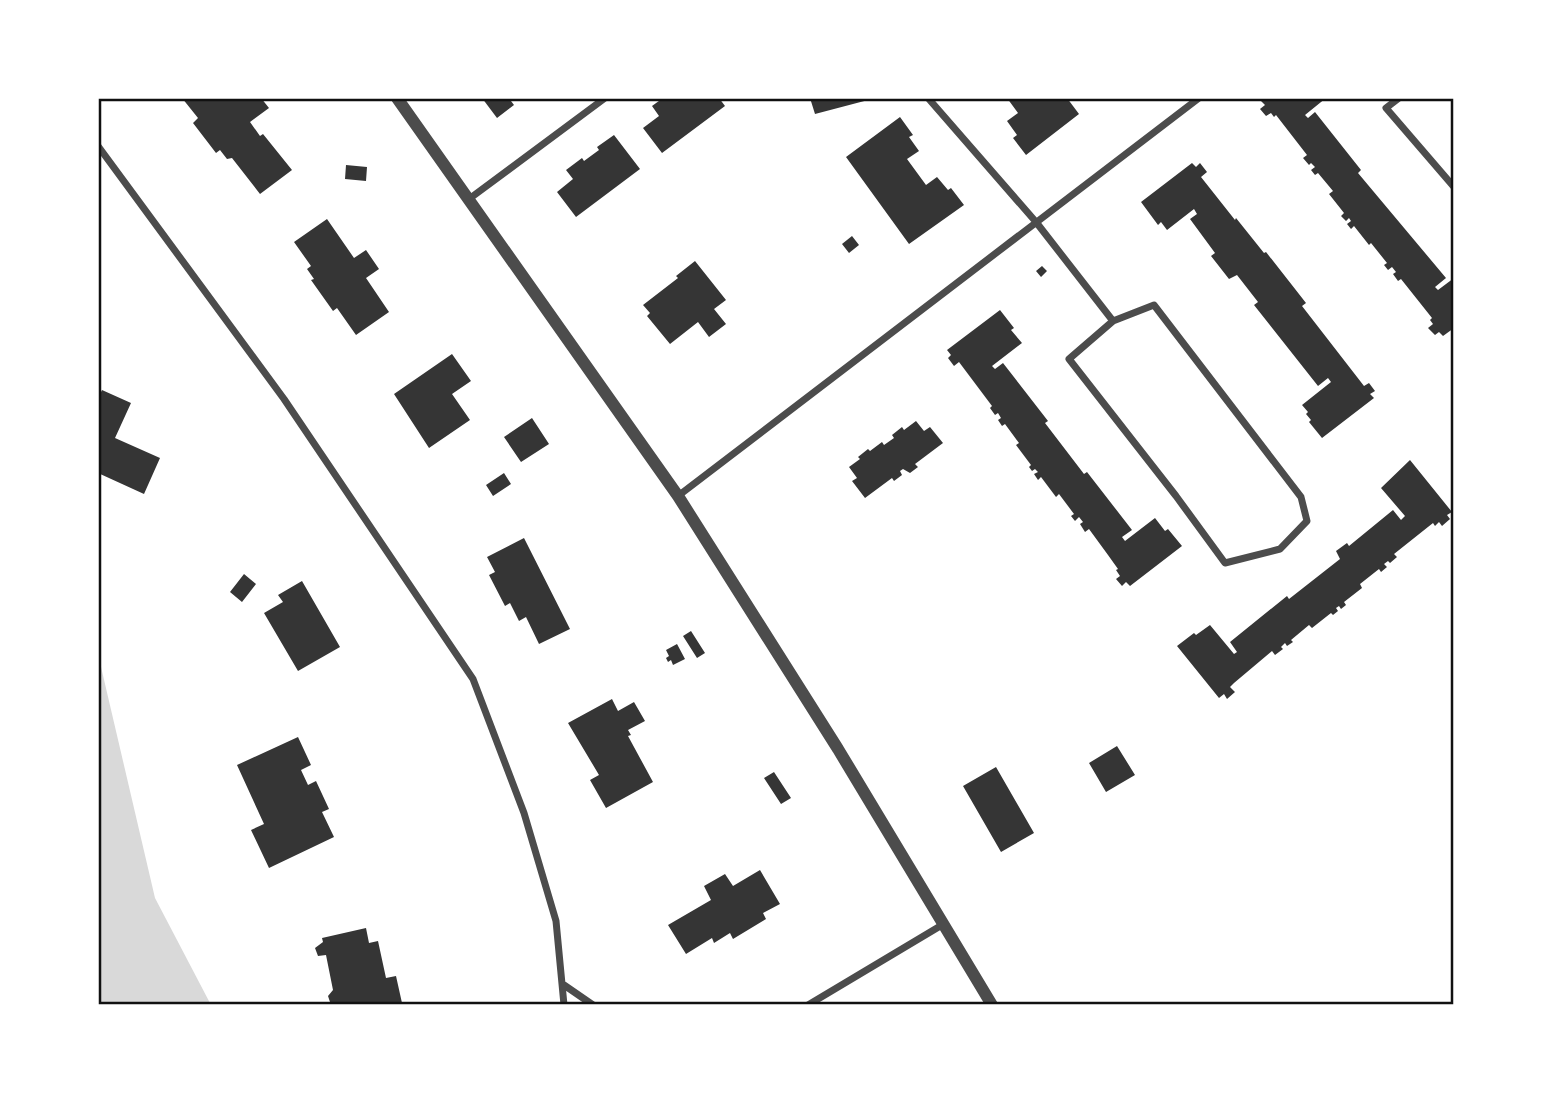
<svg xmlns="http://www.w3.org/2000/svg" width="1552" height="1103" font-family="'Roboto Serif',serif">
<style>
.water{fill:#d9d9d9}
.building{fill:#353535}
.lines{fill:none;stroke-linecap:round;stroke-linejoin:round}
.minor{stroke:#4c4c4c;stroke-width:7}
.tertiary{stroke:#4c4c4c;stroke-width:12}
.neatline{fill:none;stroke:#111;stroke-width:2.5}
</style>
<rect width="100%" height="100%" fill="#fff"/>
<path class="water" d="M98,654L155,898L211,1005H98Z"/>
<path class="building" d="M182,98H233L236,101L240,98H261L269,108L250,122L260,136L263,134L292,170L260,194L232,158L227,159L220,150L216,153L193,123L198,118Z
M482,98H516L511,101L514,105L497,118Z
M663,98H719L725,106L662,153L643,128L659,116L652,106Z
M810,98H872V99L815,114Z
M1007,98H1067L1079,114L1026,155L1013,138L1017,135L1007,121L1018,113Z
M1264,98H1326L1305,115L1308,118L1315,112L1361,170L1358,173L1446,278L1435,287L1438,290L1454,278V328L1443,336L1439,332L1435,335L1428,328L1433,324L1430,320L1432,318L1401,279L1398,281L1393,274L1396,272L1392,267L1388,270L1384,265L1387,263L1371,243L1369,245L1354,226L1351,229L1347,224L1351,221L1349,218L1346,221L1341,216L1344,213L1329,194L1333,191L1318,173L1315,175L1311,170L1315,167L1311,163L1309,165L1303,158L1307,155L1276,115L1274,117L1271,113L1266,116L1260,109L1265,105L1261,101Z
M900,117L913,135L909,137L919,151L907,159L926,185L937,177L948,190L951,188L964,205L909,244L846,157Z
M614,135L640,169L576,217L557,192L573,179L566,170L582,158L584,161L599,150L597,147Z
M1192,163L1196,167L1200,163L1207,172L1201,177L1235,220L1236,218L1264,253L1266,252L1306,303L1302,306L1364,386L1369,383L1375,391L1370,394L1374,398L1322,438L1309,422L1311,420L1306,414L1308,412L1302,405L1331,382L1328,378L1318,386L1254,305L1258,302L1237,275L1229,279L1211,256L1215,253L1190,219L1197,214L1194,209L1167,230L1161,222L1158,225L1141,202Z
M346,165L367,167L366,181L345,179Z
M327,219L354,258L366,250L379,269L366,278L389,312L356,335L337,308L333,311L311,280L314,279L307,269L311,266L294,242Z
M852,236L859,245L849,253L842,244Z
M695,261L726,300L714,309L726,324L709,337L698,322L670,344L647,316L650,313L643,305L678,278L676,276Z
M1042,266L1047,271L1041,277L1036,271Z
M1000,310L1014,328L1011,330L1022,343L992,366L995,369L1003,363L1048,421L1045,423L1084,474L1087,472L1132,530L1122,537L1125,541L1155,518L1165,531L1168,529L1182,546L1130,586L1126,582L1122,586L1116,579L1120,576L1116,570L1118,569L1108,555L1089,529L1085,532L1080,524L1083,522L1079,517L1075,521L1071,516L1074,514L1059,494L1056,497L1041,477L1038,480L1034,474L1038,472L1035,469L1032,471L1029,467L1031,465L1016,445L1019,443L1005,424L1002,426L998,420L1001,418L998,413L995,415L990,408L992,406L959,362L954,366L948,358L951,355L947,350Z
M452,354L471,381L452,394L470,420L429,448L394,394Z
M102,390L131,403L115,438L160,458L144,494L98,473V398Z
M532,418L549,444L521,462L504,437Z
M916,421L924,431L930,427L943,443L915,464L918,467L910,473L903,469L900,471L902,475L894,481L892,478L865,498L852,481L857,478L849,467L860,459L858,457L868,449L870,451L882,442L884,445L894,438L892,435L902,427L904,430Z
M1410,460L1452,512L1447,515L1450,519L1442,526L1439,522L1435,526L1433,523L1394,554L1397,557L1390,563L1388,561L1384,564L1387,567L1381,572L1379,569L1360,584L1362,588L1344,602L1346,605L1341,609L1339,606L1336,608L1338,611L1333,615L1331,613L1312,628L1309,625L1291,640L1293,642L1287,646L1285,643L1281,647L1283,649L1275,655L1272,651L1234,683L1230,687L1235,692L1227,699L1224,694L1219,698L1177,646L1194,633L1196,635L1210,625L1234,654L1237,652L1230,642L1287,596L1289,599L1340,559L1336,551L1347,543L1349,546L1393,510L1401,520L1405,516L1381,488Z
M504,473L511,484L493,496L486,485Z
M524,538L570,629L539,644L526,617L519,621L510,603L505,606L489,575L495,572L487,557Z
M244,574L256,584L242,602L230,592Z
M302,581L340,647L298,671L264,613L283,602L278,595Z
M691,631L705,653L697,658L683,636Z
M677,644L685,659L673,665L671,660L668,662L666,658L669,656L666,650Z
M612,699L618,711L634,702L645,721L628,730L631,735L628,736L653,782L606,808L590,780L599,775L568,723Z
M298,737L311,765L301,770L308,785L316,781L329,809L322,812L334,837L269,868L251,830L264,824L237,765Z
M1117,746L1135,775L1106,792L1089,763Z
M996,767L1034,833L1001,852L963,786Z
M774,772L791,798L781,804L764,778Z
M760,870L780,904L763,913L766,919L733,939L730,933L714,943L712,938L686,954L668,925L711,900L704,886L725,874L733,886Z
M366,928L369,943L378,941L386,978L396,976L402,1003L331,1005L328,996L333,990L326,955L318,956L315,948L323,942L322,938Z"/>
<g class="lines">
<path class="minor" d="M928,98L1036,222L1113,321L1069,359L1176,496L1225,563L1280,549L1307,521L1301,497L1154,305L1113,321
M1399,98L1386,108L1454,187
M98,146L284,399L473,679L524,813L556,921L564,1005
M469,199L605,98
M678,496L1199,98
M564,985L593,1005
M808,1005L942,925"/>
<path class="tertiary" d="M397,98L678,496L838,749L992,1005"/>
</g>
<rect width="1552" height="1103" fill="none" stroke="#ffffff" stroke-width="200"/>
<rect x="100" y="100" width="1352" height="903" class="neatline"/>
</svg>
